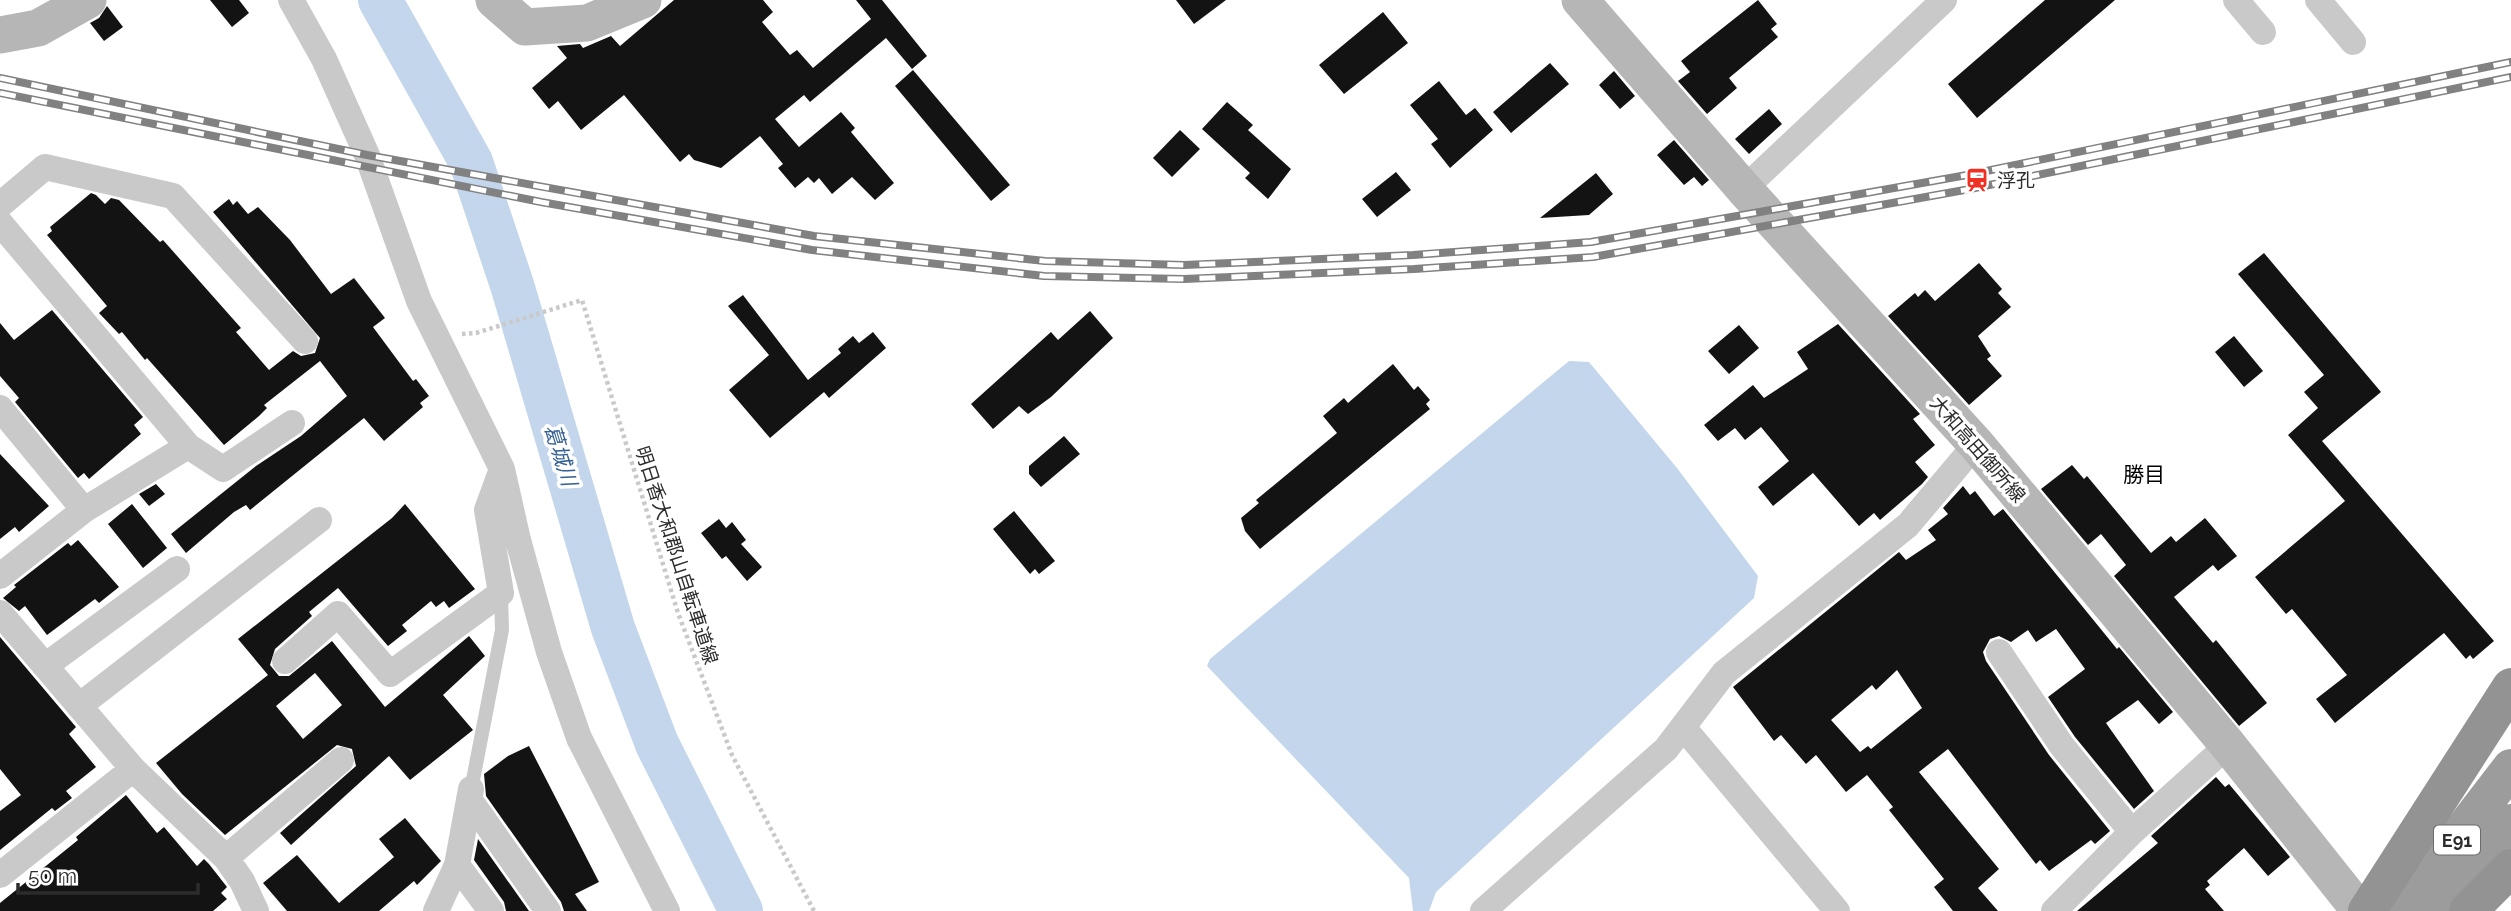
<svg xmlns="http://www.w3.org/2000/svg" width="2511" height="911" font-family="Raleway,'Noto Sans JP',sans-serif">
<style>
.water{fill:#c3d6ec}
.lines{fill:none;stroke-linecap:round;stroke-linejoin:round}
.river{stroke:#c3d6ec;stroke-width:44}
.building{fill:#131313;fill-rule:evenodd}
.path{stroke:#c9c9c9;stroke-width:4.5;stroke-dasharray:3.5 3.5;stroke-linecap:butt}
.service{stroke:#c9c9c9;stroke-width:14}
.minor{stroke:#c9c9c9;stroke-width:26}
.secondary{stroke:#b6b6b6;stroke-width:37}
.trunk{stroke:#9c9c9c;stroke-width:38}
.motorway{stroke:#939393;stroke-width:38}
.rail-casing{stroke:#818181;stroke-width:8}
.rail{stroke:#fff;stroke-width:5;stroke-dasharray:16;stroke-linecap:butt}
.labels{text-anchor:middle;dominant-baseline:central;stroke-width:7;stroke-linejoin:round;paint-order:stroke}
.shield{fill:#fff;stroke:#6b6b6b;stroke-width:2}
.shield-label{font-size:18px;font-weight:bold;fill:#2c2c2c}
.poi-label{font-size:19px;fill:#2c2c2c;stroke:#fff;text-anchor:start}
.street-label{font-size:19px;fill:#2c2c2c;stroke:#fff}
.water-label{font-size:21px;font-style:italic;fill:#366192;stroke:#fff}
.neighbourhood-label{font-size:21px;fill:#000;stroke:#fff}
</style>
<rect width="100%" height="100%" fill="#fff"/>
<path class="water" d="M1569,361L1589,362L1677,468L1758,576L1754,598L1436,892L1429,911H1413L1409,878L1207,666L1210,659Z"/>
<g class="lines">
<path class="river" d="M380,0L471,162L513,288L613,628L657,744L741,911"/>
</g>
<path class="building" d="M210,0H239L249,13L232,27Z
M674,0H763L773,12L762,22L790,55L797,50L813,68L871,19L856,0H882L927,56L912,69L886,38L810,102L804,95L775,119L799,147L841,112L855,128L851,132L894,183L875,200L852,177L832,194L819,178L814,183L808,177L795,188L778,168L783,164L760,136L721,168L694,160L689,154L680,162L624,95L581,130L558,101L549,109L532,88L567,58L557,46L580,44L583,48L611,36L620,46Z
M1176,0H1226L1194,24Z
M1758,0L1777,24L1771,29L1778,37L1729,78L1737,88L1707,114L1678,81L1690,72L1681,61Z
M2045,0H2115L1977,118L1948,84Z
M107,6L123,27L104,41L90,23L99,18Z
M1383,12L1408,43L1344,94L1319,65Z
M1550,63L1569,84L1511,133L1493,112Z
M913,70L1010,185L991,201L895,86Z
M1614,71L1635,96L1620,109L1599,85Z
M1439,81L1466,115L1475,108L1493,130L1450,168L1431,144L1438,139L1410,105Z
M1227,102L1253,125L1248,130L1291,169L1268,199L1245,178L1250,173L1202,129Z
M1769,109L1782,124L1749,154L1735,139Z
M1180,130L1200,149L1172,177L1153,158Z
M1674,140L1709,180L1702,186L1694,177L1684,185L1657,155Z
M1396,172L1411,190L1377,217L1362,199Z
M1596,173L1613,194L1589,215L1540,218Z
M91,193L96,195L105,204L111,198L119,200L160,242L163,240L241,328L236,332L269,370L293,351L301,356L315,353L320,338L213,212L229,199L233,205L237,201L248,214L258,207L290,240L331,294L354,278L385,318L373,327L413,381L416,379L429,396L420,403L423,407L384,441L364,418L250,510L246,505L234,512L186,553L171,534L256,466L301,436L347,396L320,361L264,405L267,408L259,416L224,445L147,358L145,360L122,332L119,334L99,313L107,306L47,235L52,231L50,227Z
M2264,253L2381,392L2322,441L2494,641L2473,659L2470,655L2466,659L2444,633L2335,723L2316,699L2347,675L2292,609L2286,614L2255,577L2345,501L2288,435L2318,408L2304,392L2324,375L2238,274Z
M1979,263L2002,289L1998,293L2011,307L1978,336L1991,356L1987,359L2002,376L1969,405L1888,316L1915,293L1918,297L1925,290L1935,301Z
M743,295L808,380L841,353L838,349L853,336L859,343L873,332L886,348L829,398L824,392L770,438L729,390L769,355L728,306Z
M52,310L143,417L134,425L141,434L89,479L84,473L78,478L15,402L19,398L0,376V323L14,340Z
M1090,311L1113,338L1051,397L1028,414L1019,406L993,429L971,404L1051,332L1058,340Z
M1838,324L1920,414L1913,419L1935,445L1915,462L1928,477L1922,484L1880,520L1874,513L1859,526L1813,473L1773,506L1758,487L1789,461L1761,427L1745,440L1735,428L1718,441L1704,425L1753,385L1764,398L1808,369L1797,352Z
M1739,325L1759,348L1729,374L1708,351Z
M2234,336L2263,371L2244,387L2215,352Z
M1393,364L1414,390L1418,386L1430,400L1426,404L1430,409L1260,549L1245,531L1241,518L1259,503L1256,500L1337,433L1323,416L1344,398L1348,403Z
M1064,436L1080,454L1041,487L1029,474V466Z
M0,454L49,506L19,532L15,527L0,539Z
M2072,465L2084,479L2087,476L2151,553L2171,536L2176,542L2205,518L2237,556L2218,571L2213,565L2174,597L2213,643L2216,640L2267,703L2239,726L2114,576L2126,565L2101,534L2088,545L2041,489Z
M156,484L165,494L149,506L139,494Z
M1963,486L1970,495L1975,491L1994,516L2003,509L2117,649L2119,647L2173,712L2159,724L2138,700L2106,723L2154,791L2134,809L2075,737L2048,697L2085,669L2056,629L2036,642L2028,630L2011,642L1999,636L1990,639L1983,652L1986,661L2049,755L2110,831L2095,844L2091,840L2049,871L2040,860L2036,864L1948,749L1919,772L1999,869L1978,888L1998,911H1953L1934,887L1944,879L1889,810L1893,807L1867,775L1846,792L1816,755L1806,764L1781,735L1774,741L1733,687L1899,552L1906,560L1936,540L1928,530L1948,514L1943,508ZM1897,670L1922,708L1871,749L1868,746L1860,752L1831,720L1872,685L1876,690Z
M132,504L167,548L143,568L108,524Z
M405,504L475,589L449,608L444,601L436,607L431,601L402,625L407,631L388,646L338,588L309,612L312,616L275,649L270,665L279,676H289L332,641L385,707L469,636L485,656L443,695L473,730L410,780L389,756L291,845L280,833L356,766L352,749L337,745L225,835L182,794L156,763L268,675L238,639L392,518ZM315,673L342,705L303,739L276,706Z
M1014,511L1055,561L1039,574L1035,569L1030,574L993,529Z
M719,519L726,528L732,522L746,540L741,544L762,567L747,581L726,556L722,559L701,533Z
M78,540L119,587L99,603L95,599L47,635L25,606L19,611L3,598L16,587L14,585L68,543L71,546Z
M0,637L76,727L69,734L96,767L66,791L72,798L55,811L52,808L0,850V811L21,795L0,769Z
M529,746L599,882L575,894L587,911H564L561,902L486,796L484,774L508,756Z
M2216,777L2225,787L2229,784L2290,857L2268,876L2244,848L2207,881L2210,885L2205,889L2224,911H2077L2158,843L2151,836Z
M126,795L157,833L164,827L197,866L204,859L209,864L227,887L221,893L227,899L213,911H0V903L78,840L76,837Z
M405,818L441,861L417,885L414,881L379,911H287L263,883L297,855L339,903L394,857L379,839Z
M478,839L529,911H506L504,902L474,860Z"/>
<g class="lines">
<path class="path" d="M462,334L476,333L582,300L678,613L732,755L814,911"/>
<path class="service" d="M472,785L502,630L501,593"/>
<path class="minor" d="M291,0L324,59L367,155L419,301L502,469L518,540L549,652L579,738L667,911
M2236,0L2263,32
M2318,0L2353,42
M1744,189L1944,0
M0,205L45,167L173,196L305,341
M0,223L188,446
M0,408L84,510
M0,576L84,510L188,446L223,469L292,423
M0,613L133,769L226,858L242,881L256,911
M1999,652L2062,746L2132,832
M285,661L338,614L390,674L501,593L487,510L502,469
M45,666L177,569
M79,706L319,520
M1683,727L1837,911
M469,799L548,911
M226,858L341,760
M457,865L491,911
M0,875L133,769
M436,911L457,865L471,789
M1483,911L1666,749L1724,673L1908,525L1976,444
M2054,911L2132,832L2228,745"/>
<path class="secondary" d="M494,0L525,27L587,23L643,0
M1580,0L1744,189L1976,444L2228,745L2360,911
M0,35L38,28L88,0"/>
<path class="trunk" d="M2401,911L2511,768
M2443,911L2511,823"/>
<path class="motorway" d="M2367,911L2511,687
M2468,911L2511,868"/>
<g class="rail-casing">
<path id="rail" d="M0,78L367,155L814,236L1045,261L1184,265L1413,255L1591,242L1967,175L2511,62
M0,93L541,202L812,250L1044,276L1184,279L1414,269L1593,257L1970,189L2511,77"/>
</g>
<use href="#rail" class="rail"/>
</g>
<defs>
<g id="station-bare" transform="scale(1.89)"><path d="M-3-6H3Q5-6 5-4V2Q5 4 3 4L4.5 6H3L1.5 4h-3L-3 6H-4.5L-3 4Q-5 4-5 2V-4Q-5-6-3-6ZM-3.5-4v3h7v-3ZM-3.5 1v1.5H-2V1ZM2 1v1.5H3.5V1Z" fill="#ef3123" stroke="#fff" stroke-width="2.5" paint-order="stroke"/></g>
</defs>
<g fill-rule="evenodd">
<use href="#station-bare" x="1977" y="180"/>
</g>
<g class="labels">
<rect class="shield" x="2434" y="825.5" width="46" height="29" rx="5"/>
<g class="shield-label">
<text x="2457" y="840">E91</text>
</g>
<g class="poi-label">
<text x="1997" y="180">浮孔</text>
</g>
<g class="street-label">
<text transform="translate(1978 449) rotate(49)">大和高田御所線</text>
<text transform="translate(677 555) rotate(72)">明日香大和郡山自転車道線</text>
</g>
<g class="water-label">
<text transform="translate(561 455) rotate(73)">葛城川</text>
</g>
<g class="neighbourhood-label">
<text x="2144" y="474">勝目</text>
</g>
</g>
<path d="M18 883v10h180v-10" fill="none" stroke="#2c2c2c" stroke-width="3.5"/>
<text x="28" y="883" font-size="21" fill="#2c2c2c" stroke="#ffffff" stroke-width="5" paint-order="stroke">50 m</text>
</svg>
